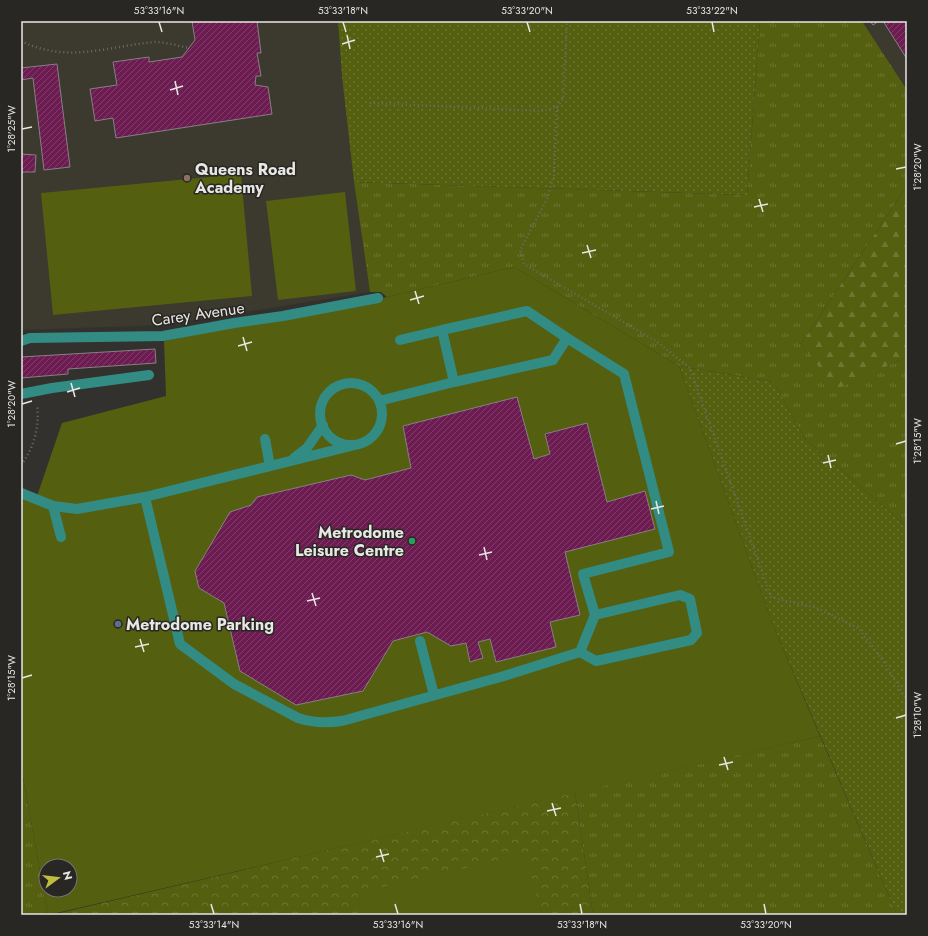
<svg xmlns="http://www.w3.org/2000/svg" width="928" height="936" font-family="Jost,sans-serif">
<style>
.built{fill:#3c392e}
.grass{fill:url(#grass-tufts)}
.forest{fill:url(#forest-firs)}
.park{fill:url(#park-crowns)}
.garden{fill:url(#garden-dots)}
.pitch{fill:#545f10;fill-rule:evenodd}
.building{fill:url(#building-hatch);stroke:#868083}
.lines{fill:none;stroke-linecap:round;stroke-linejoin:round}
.path{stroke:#6c6b67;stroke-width:2.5;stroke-dasharray:1 3;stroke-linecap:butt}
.minor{stroke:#338c84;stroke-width:10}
.ticks{fill:none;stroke:#e7e7e4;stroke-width:1.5}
.education-dot{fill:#8d6e63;stroke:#292723;stroke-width:1.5}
.leisure-dot{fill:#2e9e5b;stroke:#292723;stroke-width:1.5}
.service-dot{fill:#5c6f8a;stroke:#292723;stroke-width:1.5}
.labels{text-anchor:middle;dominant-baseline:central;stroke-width:3;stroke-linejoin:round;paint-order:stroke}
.poi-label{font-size:16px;font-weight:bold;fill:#e7e7e4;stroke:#292723;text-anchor:start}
.street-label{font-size:16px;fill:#e7e7e4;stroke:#292723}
.neatline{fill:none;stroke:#e7e7e4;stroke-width:1.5}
.ticks-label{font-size:10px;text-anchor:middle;fill:#e7e7e4}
</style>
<defs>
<pattern id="grass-tufts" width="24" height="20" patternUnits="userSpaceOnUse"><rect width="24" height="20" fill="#545f10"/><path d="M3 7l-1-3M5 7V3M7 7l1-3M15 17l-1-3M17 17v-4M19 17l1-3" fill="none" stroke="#6d7633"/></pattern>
<pattern id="forest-firs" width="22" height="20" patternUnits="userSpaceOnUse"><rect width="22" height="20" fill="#545f10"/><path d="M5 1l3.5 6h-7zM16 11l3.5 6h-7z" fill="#6d7633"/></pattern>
<pattern id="park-crowns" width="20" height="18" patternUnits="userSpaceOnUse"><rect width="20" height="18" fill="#545f10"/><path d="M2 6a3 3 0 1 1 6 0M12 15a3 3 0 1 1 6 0" fill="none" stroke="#6d7633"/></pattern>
<pattern id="garden-dots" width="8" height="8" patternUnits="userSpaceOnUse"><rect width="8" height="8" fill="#545f10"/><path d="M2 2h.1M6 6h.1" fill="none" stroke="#6d7633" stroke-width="1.8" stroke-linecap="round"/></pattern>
<pattern id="building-hatch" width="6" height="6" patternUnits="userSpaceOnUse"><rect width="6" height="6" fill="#6c1c51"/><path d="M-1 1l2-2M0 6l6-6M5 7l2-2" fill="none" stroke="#813d6a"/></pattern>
</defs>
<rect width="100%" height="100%" fill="#33312d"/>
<path class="built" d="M21,21H338L342,77L354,182L370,292L165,325L21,330Z
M862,21H907V90Z"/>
<path class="grass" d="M760,21H862L907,90V186L801,344L836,388L907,357V527L804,438L774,382L679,366L514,267L387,297L381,292H370L354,182L747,195Z
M820,736L897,915H593L575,792Z
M21,766L48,915H21Z"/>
<path class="forest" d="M907,186V357L836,389L801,344Z"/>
<path class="park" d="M575,792L593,915H51Z"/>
<path class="garden" d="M338,21H760L747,195L354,182L342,77Z
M679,366L774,382L804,438L907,527V915H897L773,625Z"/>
<path class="pitch" d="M241,174L252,296L53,315L41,193Z
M345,192L356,291L278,300L266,201Z
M514,267L679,366L773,625L820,736L48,915L21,766V496L36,499L62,423L166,396L164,341L387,297ZM46,866H70V890H46Z
M526,854L541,915H362L357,893Z"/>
<path class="building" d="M192,21H257L261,53H257L261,76H256L255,85L268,87L272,114L116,138L113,118L95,121L90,89L117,85L113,62L149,57V62L182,57L195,40Z
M870,21H879L873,25Z
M883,21H907V59Z
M57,64L70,167L44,170L33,78L21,80V68Z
M21,154L36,155L35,172H21Z
M155,349L156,363L68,369V374L21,378V357Z
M517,397L534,459L550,454L545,434L587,423L607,502L645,491L655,529L565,552L580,615L550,622L556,647L496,662L490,639L478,642L483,658L470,662L466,643L451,646L427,632L393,641L363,691L296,705L240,671L224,603L199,588L195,571L230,512L251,505L257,497L351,475L365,480L411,468L403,426Z"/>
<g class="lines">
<path class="path" d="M21,41C68,64 108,46 155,42C166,42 178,46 189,48
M370,103L541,111L557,107L563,99L567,21
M557,107L554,175L547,199L520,250L524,264L656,341L690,368L771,597L817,608L858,628L882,659L907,701
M21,465C34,448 40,426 37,405"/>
<path class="minor" d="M400,340L442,330
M21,341L30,338L163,336L234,323L283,316L378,298
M454,382L442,330L527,311L567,338
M320 414a31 31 0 1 1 62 0a31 31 0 1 1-62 0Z
M21,394L52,388L149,375
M379,401L454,382L553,360L567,338L624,374L669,552L583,574L595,615L580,652
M265,439L270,466
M294,458L307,448L323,425
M21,493L53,506L77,509L145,497L355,445
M145,497L180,644L234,684L298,718C313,723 327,723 342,721L504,676L580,652L596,661L691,640L697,633L690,599L680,595L595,615
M53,506L61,537
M420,641L434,695"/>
</g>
<path class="ticks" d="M159,22L162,32M343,22L346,32M527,22L530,32M712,22L714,32M347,35L350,49M342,44L355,40M175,81L178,95M170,90L183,86M22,129L32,127M896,169L906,167M759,199L763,212M754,207L768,204M587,245L591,258M582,253L596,250M415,291L419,304M410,300L424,296M243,337L247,351M238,346L252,342M71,383L75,397M67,392L80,388M22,404L32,401M896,444L906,441M828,455L831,468M823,463L836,460M656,501L659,514M651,509L664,506M484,547L487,560M479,555L492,552M312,593L316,606M307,601L320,598M140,639L144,652M135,647L149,644M22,678L32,675M896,718L906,715M724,757L728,770M719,765L733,762M552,803L556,816M547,811L561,808M380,849L384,862M376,857L389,854M211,904L214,914M395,904L398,914M580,904L582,914M764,904L766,914"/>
<circle class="education-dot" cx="187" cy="178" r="4"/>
<circle class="leisure-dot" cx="412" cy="541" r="4"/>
<circle class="service-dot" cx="118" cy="624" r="4"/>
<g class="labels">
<g class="poi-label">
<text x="195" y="169">Queens Road<tspan x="195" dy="18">Academy</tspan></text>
<text x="404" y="532" text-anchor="end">Metrodome<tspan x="404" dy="18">Leisure Centre</tspan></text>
<text x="126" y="624">Metrodome Parking</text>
</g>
<g class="street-label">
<text transform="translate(198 314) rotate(-8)">Carey Avenue</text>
</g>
</g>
<rect width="928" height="936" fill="none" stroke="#292723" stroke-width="44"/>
<g transform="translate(58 878) rotate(75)"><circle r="19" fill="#292723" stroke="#757470"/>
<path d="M0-3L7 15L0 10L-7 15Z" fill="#c1bd40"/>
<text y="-6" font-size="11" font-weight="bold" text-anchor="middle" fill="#e7e7e4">N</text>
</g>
<rect x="22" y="22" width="884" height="892" class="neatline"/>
<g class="ticks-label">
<text x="159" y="14">53°33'16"N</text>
<text x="343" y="14">53°33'18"N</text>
<text x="527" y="14">53°33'20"N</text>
<text x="712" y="14">53°33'22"N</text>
<text transform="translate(11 129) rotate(-90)" y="4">1°28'25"W</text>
<text transform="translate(917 167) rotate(-90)" y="4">1°28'20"W</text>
<text transform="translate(11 404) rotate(-90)" y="4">1°28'20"W</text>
<text transform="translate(917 441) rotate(-90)" y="4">1°28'15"W</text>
<text transform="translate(11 678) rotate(-90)" y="4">1°28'15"W</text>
<text transform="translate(917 715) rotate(-90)" y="4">1°28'10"W</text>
<text x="214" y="928">53°33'14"N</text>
<text x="398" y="928">53°33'16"N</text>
<text x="582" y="928">53°33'18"N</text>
<text x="766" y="928">53°33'20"N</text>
</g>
</svg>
